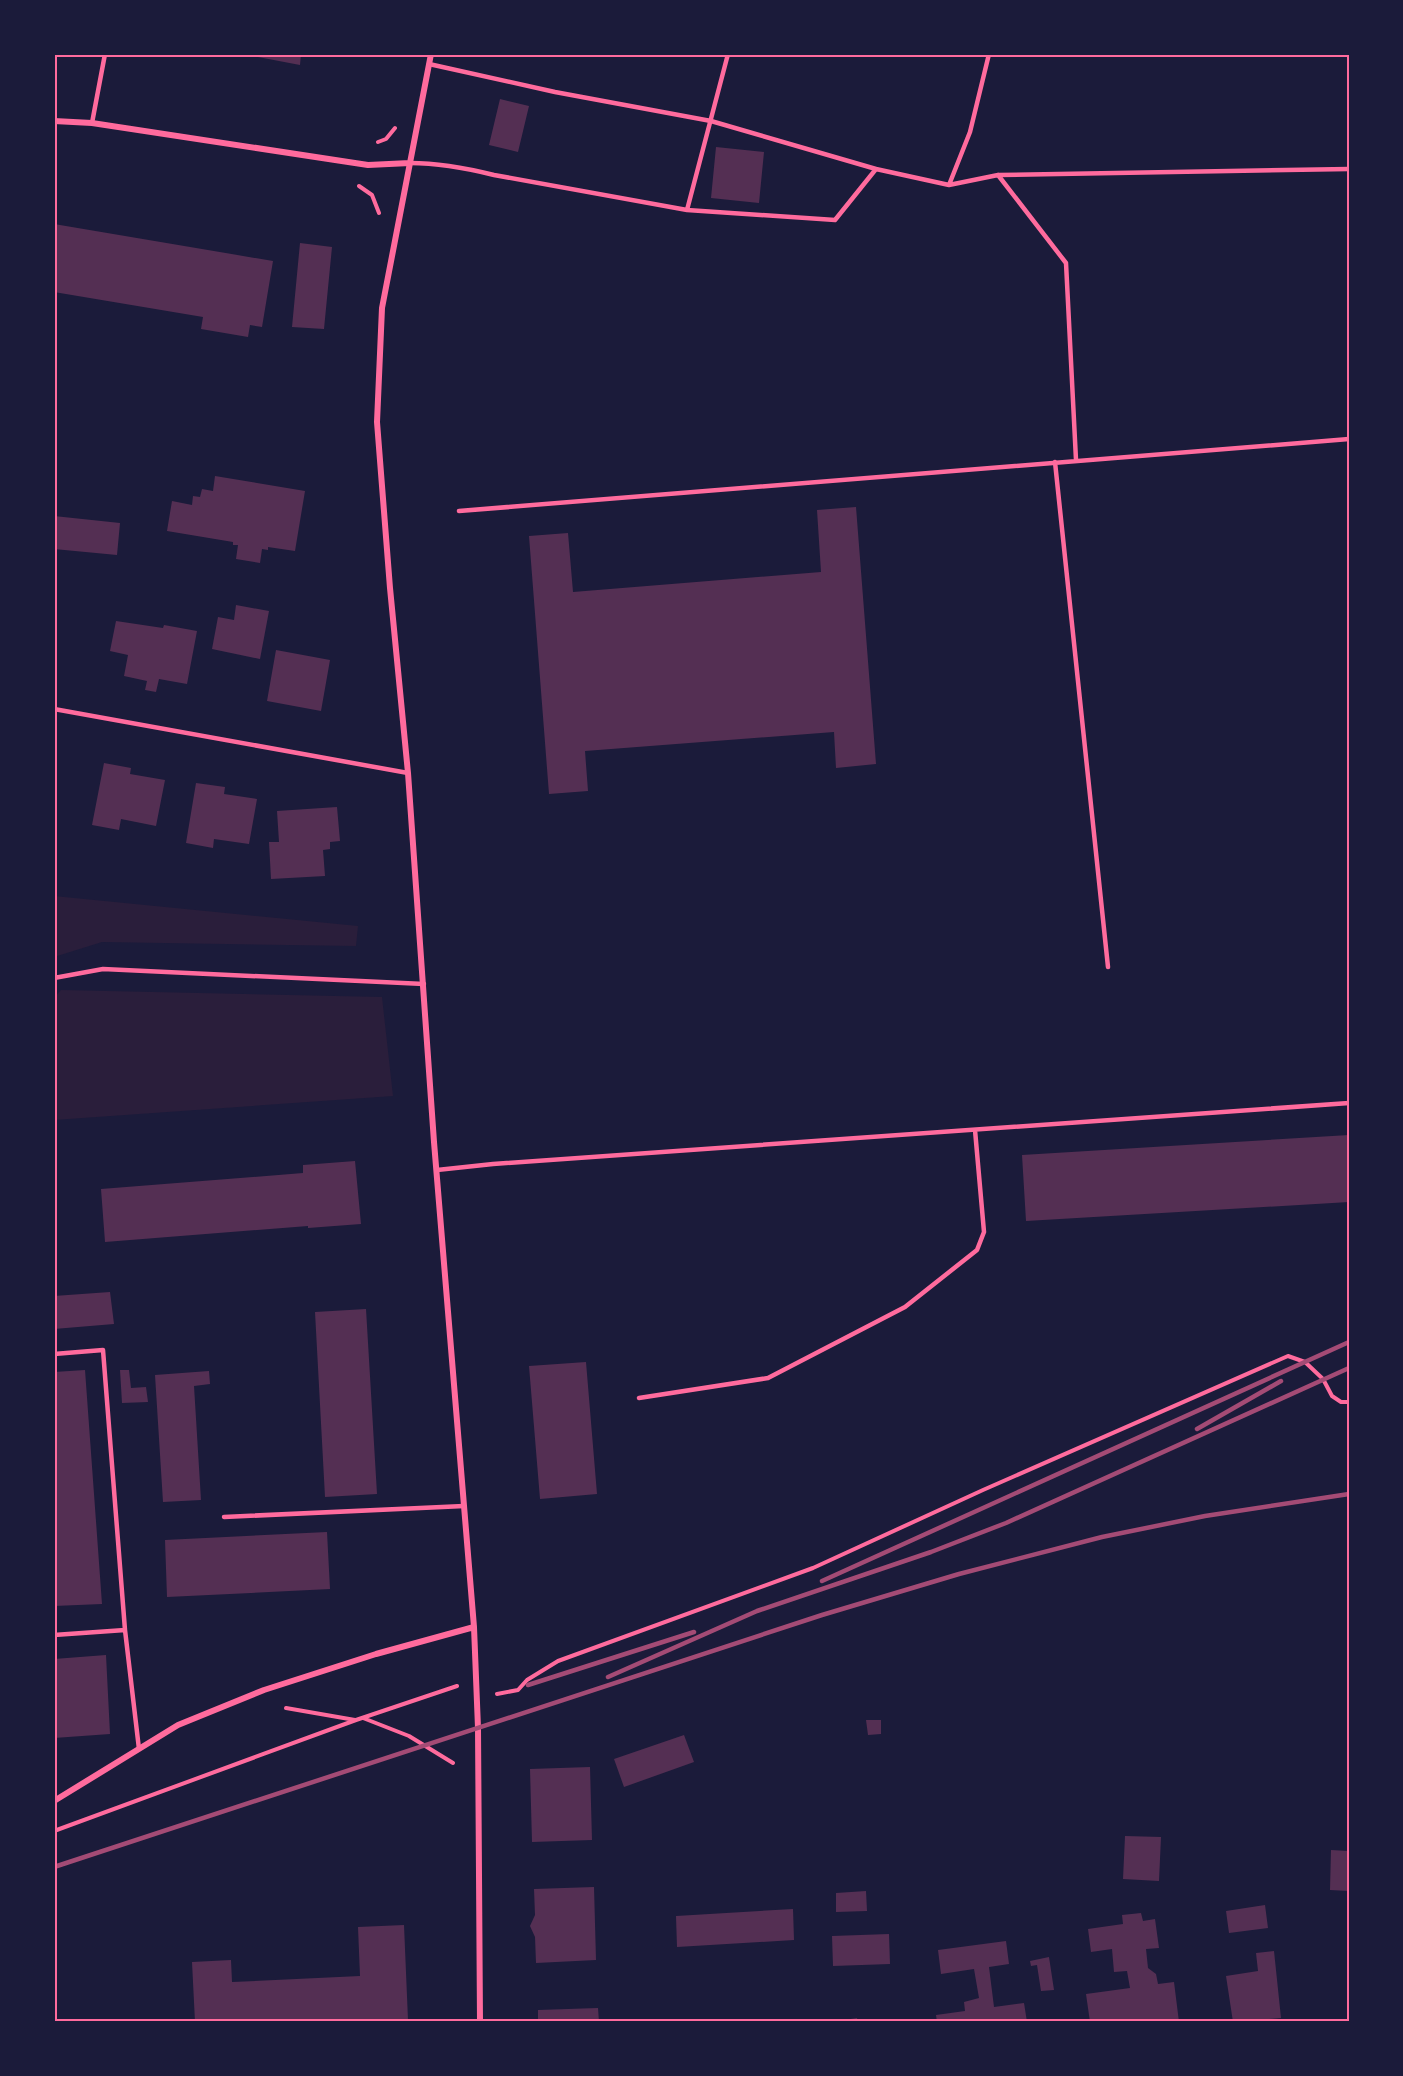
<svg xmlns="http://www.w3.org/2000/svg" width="1403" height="2076" font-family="'Alegreya Sans',sans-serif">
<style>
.green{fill:#2a1e3b}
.building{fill:#542f53}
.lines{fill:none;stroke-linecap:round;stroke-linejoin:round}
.path{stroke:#ff6b9d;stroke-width:4}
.service{stroke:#ff6b9d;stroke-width:4.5}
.minor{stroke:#ff6b9d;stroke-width:6}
.rail{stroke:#a44b75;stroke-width:4.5}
.neatline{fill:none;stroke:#ff6b9d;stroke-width:2}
</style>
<rect width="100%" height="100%" fill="#1b1b3a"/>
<path class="green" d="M54,896L358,926L356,946L102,942L54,957Z
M61,990L382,997L393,1096L54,1120V998Z"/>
<path class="building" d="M242,54H301L300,65Z
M500,99L529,106L518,152L489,145Z
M716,147L764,152L759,203L711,198Z
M54,224L273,261L262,327L250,325L248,337L201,329L203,317L54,292Z
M300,243L332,247L324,329L292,327Z
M215,476L305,491L295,551L268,547V550L262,549L260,563L236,559L238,545H233V542L167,531L172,501L192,505L193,496L200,497L202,489L213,491Z
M856,507L876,764L836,768L834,732L585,751L588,791L549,794L529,536L568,533L573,592L821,572L817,510Z
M54,516L120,523L117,555L54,549Z
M236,605L269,611L260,659L212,649L218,617L234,620Z
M116,621L163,628L164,625L197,631L187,684L159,679L156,692L145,690L147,681L124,676L128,655L110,651Z
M276,650L330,660L321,711L267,701Z
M104,763L131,768L130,774L165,780L156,826L121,819L119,830L92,825Z
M196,783L225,787L224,794L257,799L249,844L214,839L213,848L186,843Z
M337,807L340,841L330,842V849L323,850L325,876L271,879L269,842H279L277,811Z
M1349,1135V1202L1026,1221L1022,1155Z
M355,1161L361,1224L308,1228V1226L105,1242L101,1189L303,1173V1165Z
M110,1292L114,1324L54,1329V1296Z
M366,1309L377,1494L325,1497L315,1312Z
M586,1362L597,1494L540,1499L529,1366Z
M85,1370L102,1604L54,1606V1372Z
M120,1370H129L131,1388L146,1387L148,1402L122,1403Z
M209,1371L210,1384L194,1386L201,1500L163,1502L155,1375Z
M327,1532L330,1589L167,1597L165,1540Z
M106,1655L110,1734L54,1738V1659Z
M866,1720H881V1734L868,1735Z
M684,1735L694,1762L624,1787L614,1759Z
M590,1767L592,1840L532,1842L530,1769Z
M1125,1836L1161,1837L1159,1881L1123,1879Z
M1331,1850L1348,1851L1349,1891L1330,1890Z
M594,1887L596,1960L536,1963L535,1937L530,1926L535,1915L534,1889Z
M866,1891L867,1911L836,1912V1893Z
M1265,1905L1268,1928L1229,1933L1226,1911Z
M793,1909L794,1940L677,1947L676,1916Z
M1141,1913L1143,1921L1155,1919L1159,1948L1146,1949L1148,1968L1156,1974L1158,1984L1174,1982L1179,2022H1090L1086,1994L1130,1988L1127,1971L1114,1972L1112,1949L1091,1952L1088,1929L1123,1924L1122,1915Z
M404,1925L408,2020L195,2022L192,1962L231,1960L232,1982L360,1976L358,1927Z
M889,1934L890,1964L833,1966L832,1936Z
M1006,1941L1009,1964L989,1967L994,2007L1024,2003L1027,2022H937L936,2015L965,2011L964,2002L979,1998L974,1969L941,1974L938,1950Z
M1274,1951L1281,2018L1233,2022L1226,1976L1258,1971L1256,1953Z
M1049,1957L1054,1990L1041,1991L1037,1965L1031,1966L1030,1961Z
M598,2008L599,2022H538V2010Z
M857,2018L858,2022H838V2021Z"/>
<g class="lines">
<path class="path" d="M378,142L386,139L395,128
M359,186L372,195L379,213
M497,1694L518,1690L527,1680L558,1661L813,1568L983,1490L1288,1356L1305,1362L1323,1379L1332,1396L1341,1402H1349
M286,1708L355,1720
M363,1718L409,1736L453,1763
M54,1831L356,1720L457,1686"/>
<path class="service" d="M429,64L555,92L711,121L876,169
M92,123L105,54
M410,163C439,163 466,168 494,175L687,210L835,220L876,169L949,185L998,175L1349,169
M998,175L1066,263L1076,460
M949,185L970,132L989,54
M687,210L728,54
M1055,462L1108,967
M459,511L1349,439
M54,709L408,773
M54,978L103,969L424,984
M437,1170L493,1164L1349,1103
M54,1354L103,1350L125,1630L139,1749
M639,1398L768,1378L905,1307L977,1250L984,1232L975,1130
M224,1517L464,1506
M54,1635L125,1630"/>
<path class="minor" d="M431,54L382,308L377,422L390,588L408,773L434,1142L474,1627L478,1728L480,2022
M54,121L92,123L368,165L410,163
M54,1801L178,1725L264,1690L376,1654L474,1627"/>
<path class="rail" d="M1197,1429L1281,1381
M822,1581L1349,1342
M608,1677L757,1611L931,1552L1006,1523L1349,1368
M528,1685L694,1632
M54,1867L822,1615L959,1574L1102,1537L1205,1516L1349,1494"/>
</g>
<rect width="1403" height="2076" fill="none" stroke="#1b1b3a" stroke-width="111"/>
<rect x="56" y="56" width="1292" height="1964" class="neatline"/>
</svg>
